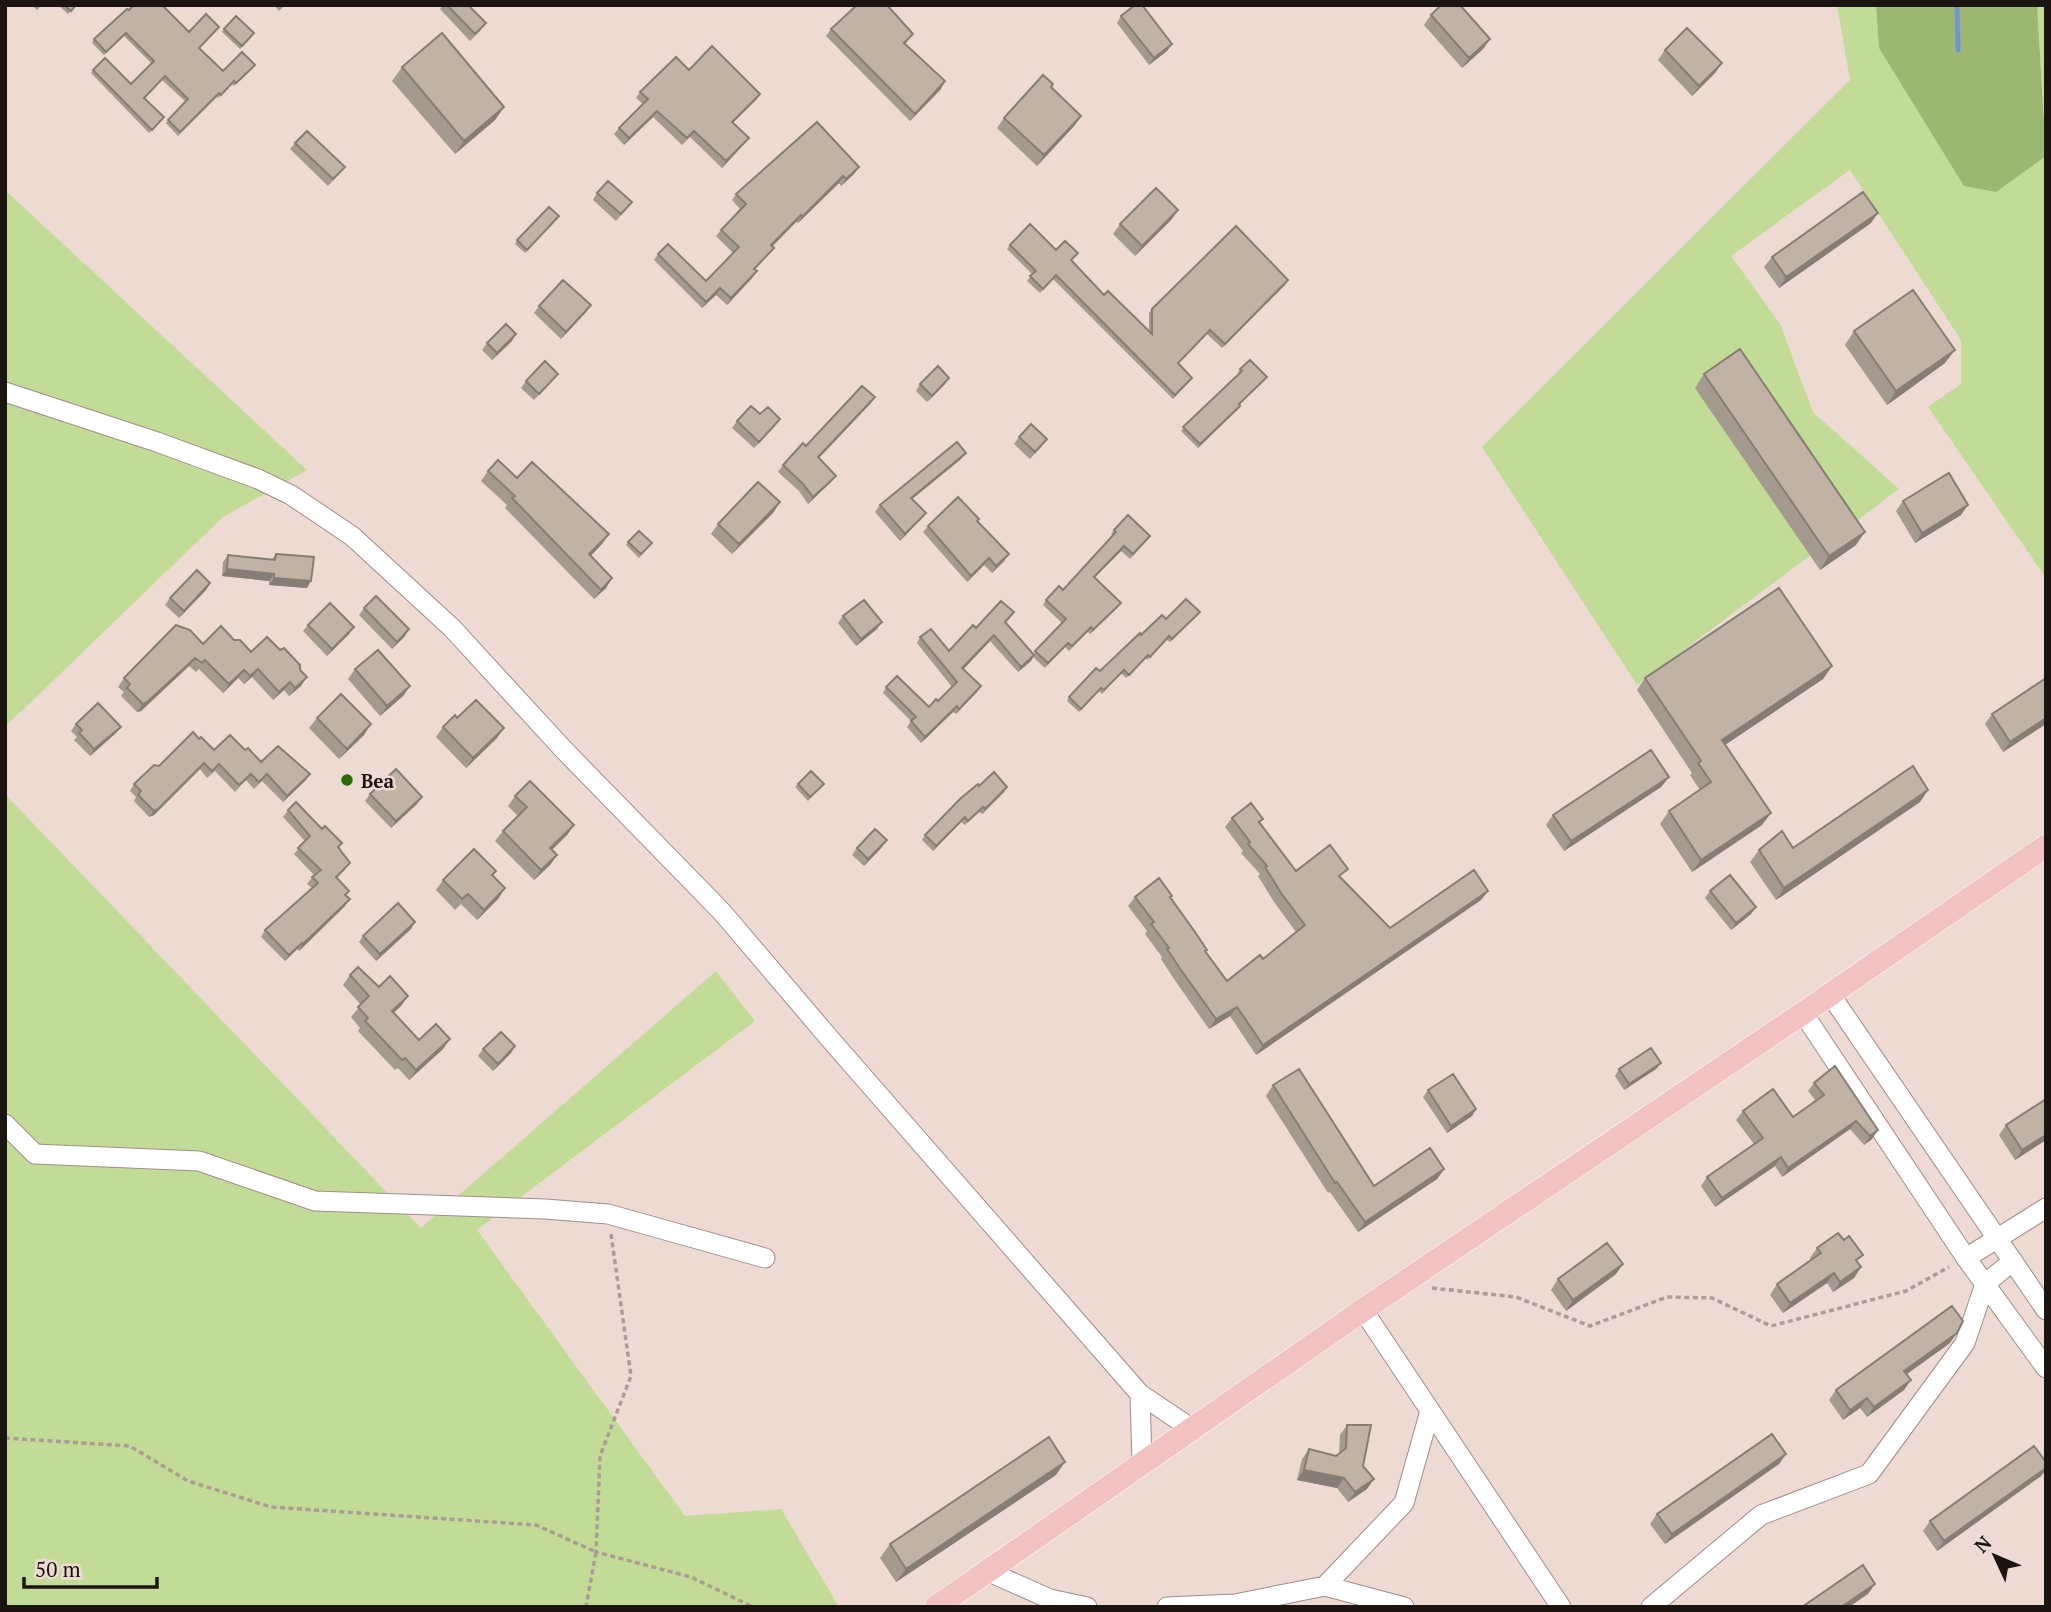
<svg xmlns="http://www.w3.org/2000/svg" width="2051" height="1612" font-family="'PT Serif',serif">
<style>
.green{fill:#c2dc97}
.forest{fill:#9cb76f}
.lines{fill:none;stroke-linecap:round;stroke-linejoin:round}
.stream{stroke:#7296d4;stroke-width:5}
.minor-casing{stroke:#9f8d87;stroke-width:21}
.major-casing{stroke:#fff;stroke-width:24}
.path{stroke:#ab9c95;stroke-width:3.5;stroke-dasharray:5 3.5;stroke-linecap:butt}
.minor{stroke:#fff;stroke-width:19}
.major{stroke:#f1c2c1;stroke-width:23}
.wall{fill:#a59a8f}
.shaded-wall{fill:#867d74}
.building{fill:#c0b3a6;stroke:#867d74;stroke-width:2}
.poi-dot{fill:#296c04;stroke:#eddad2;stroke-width:2.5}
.labels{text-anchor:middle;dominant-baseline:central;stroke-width:5;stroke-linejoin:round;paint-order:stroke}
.poi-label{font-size:19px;font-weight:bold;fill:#1b1512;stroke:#eddad2;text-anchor:start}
</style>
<rect width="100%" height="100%" fill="#eddad2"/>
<path class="green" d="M1837,5H1876L1879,48L1996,191L2046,156V578L1928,407L1961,384V340L1850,170L1731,256L1780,324L1813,412L1899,489L1637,685L1482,447L1850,80Z
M2037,5H2046V148Z
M5,190L307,470L223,517L5,727Z
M5,794L421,1228L716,971L755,1021L477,1230L685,1516L781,1509L839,1607H5Z"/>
<path class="forest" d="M1876,5H2037L2046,156L1996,192L1964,186L1879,48Z"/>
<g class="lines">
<path class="stream" d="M1957,5L1958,50"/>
<g class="minor-casing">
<path id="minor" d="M5,392L157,442L258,479L291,495L352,536L452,628L564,750L722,912L830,1039L1140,1394L1192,1429
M1830,994L2046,1310
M1803,1013L1966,1258L2046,1368
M5,1124L35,1154L199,1161L315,1201L545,1209L608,1214L765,1258
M1966,1258L2046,1208
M1363,1310L1561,1607
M1140,1394L1142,1463
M987,1571L1050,1599L1087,1607
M1325,1586L1404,1503L1430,1411
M1167,1607L1235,1604L1325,1586L1404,1607
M1651,1607L1761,1515L1869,1474L1965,1343L1985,1284L2013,1261"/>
</g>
<g class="major-casing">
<path id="major" d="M936,1607L1363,1310L1803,1013L2046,846"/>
</g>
<path class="path" d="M611,1234L631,1376L600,1456L596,1552L691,1577L753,1607
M1432,1288L1516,1297L1590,1326L1667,1297L1712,1298L1771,1326L1906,1291L1949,1267
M5,1438L130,1446L188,1481L271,1507L536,1525L596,1552L586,1607"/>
<use href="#minor" class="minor"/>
<use href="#major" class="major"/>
</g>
<path class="wall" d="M32,5H42L37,10Z
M58,5H77L68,14Z
M274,5H285L279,11Z
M443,5H468L481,30L470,41L440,9Z
M129,10L189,32L217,30L199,48L223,71L252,69L234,86L232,84L218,98L217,97L178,136L166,123L186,102L162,80L145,98L162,120L149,133L91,73L93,70L131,84L152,64L124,36L104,55L92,43L94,39Z
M1431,15L1490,39L1483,49L1462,68L1424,25Z
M1121,16L1172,44L1167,51L1149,65L1117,23Z
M224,29L254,33L240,49L222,32Z
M831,29L908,41L905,44L941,89L910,121L826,36Z
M1665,50L1722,63L1715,73L1692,96L1658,60Z
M402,67L504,107L495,120L455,154L392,81Z
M1051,88L1081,116L1074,126L1037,166L997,128L1004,118Z
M640,92L760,94L756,100L733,123L749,138L744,144L722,168L690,137L682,145L653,117L624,145L614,134L619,128L643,104L636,98Z
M295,143L345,167L328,186L290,149Z
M854,174L841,186L839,183L798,223L796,222L772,246L769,254L755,269L757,271L752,278L727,305L716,295L702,308L654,260L658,254L706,281L733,253L716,236L721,230L740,209L732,200L736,194Z
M597,193L632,202L616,221L593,200Z
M1178,210L1171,220L1135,256L1113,234L1120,224Z
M556,219L525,253L515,244L517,240Z
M1871,223L1779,288L1764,267L1772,257Z
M1010,245L1078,253L1071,261L1104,295L1149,331V313L1152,309L1288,280L1222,348L1207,334L1178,364L1189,382L1173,399L1053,279L1040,293L1027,281L1032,274L1007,249Z
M539,306L586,312L561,339L534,313Z
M1854,331L1945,363L1887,405L1845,345Z
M512,341L492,360L482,350L487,343Z
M1240,369L1267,377L1239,405L1238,409L1198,448L1181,431L1239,374L1238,373Z
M1704,374L1856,545L1820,570L1695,388Z
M553,380L534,400L521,388L526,381Z
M920,384H945L927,402L916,391Z
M875,397L870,404L819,458L831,482L808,504L799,491L778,472L783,465L806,446Z
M760,414L775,426L754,448L732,428L737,421Z
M1019,437L1042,446L1030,459L1014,444Z
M966,453L961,459L912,499L926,513L921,519L900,541L875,512L880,505Z
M488,471L517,478L602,544L591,556L612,578L606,588L594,599L505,508L507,505L481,481Z
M1903,501L1961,515L1915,543L1896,511Z
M780,502L773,513L732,554L711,534L718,524Z
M977,521L1009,554L1004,561L992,573L984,565L967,582L923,532L928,526Z
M1114,530L1150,536L1130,559L1121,551L1094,578L1117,608L1090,634L1088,632L1069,651L1065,647L1045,668L1033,657L1031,661L1018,672L990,641L963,669L981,686L956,714L953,712L921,743L907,727L911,721L883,693L886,687L929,707L938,701L952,687L917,643L920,637L949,651L976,628L1010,618L1006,622L1033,654L1062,623L1043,605L1046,600L1063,590L1113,536L1111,534Z
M628,542L649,547L639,558L626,545Z
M276,554L307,588L269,585V581L222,576L223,562L228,555L272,559Z
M210,583L206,590L179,618L165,605L170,598Z
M364,608L405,636L392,649L359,615Z
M1200,612L1170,642L1167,640L1147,660L1146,658L1126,678L1121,673L1102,694L1099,691L1079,712L1067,701L1069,697L1141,635L1166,619Z
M843,616L877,629L856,646L838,623Z
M308,625L349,634L327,656L303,631Z
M234,640L301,686L289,696L284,690L273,700L252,677L244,684L238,678L223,693L199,669L196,672L189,666L141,711L137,712L121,696L124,692L118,687L124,678L203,644Z
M1832,666L1823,679L1725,745L1762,825L1692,872L1660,824L1669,811L1700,790L1690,775L1692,773L1637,690L1645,678Z
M355,669L410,686L403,696L380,716L348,679Z
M1992,714L2046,724L2003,752L1985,724Z
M317,718L364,735L339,759L309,728Z
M457,718L497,738L466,768L436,737L443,727Z
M76,724L121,727L116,733L90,756L74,740L77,737L71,731Z
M199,739L214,750H245L261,762L306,780L283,802L262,781L254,789L246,780L235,792L215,771L207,778L200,769L154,815L149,817L134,801L136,797L130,791L134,784L159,766Z
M1669,777L1661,787L1564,851L1546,825L1553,815Z
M798,784H824L808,801L795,787Z
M979,786L1007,787L1004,792L982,814L979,812L965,825L961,822L933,851L922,840L925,835Z
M1928,790L1920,802L1776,900L1750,862L1759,850L1793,848Z
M370,794L417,804L391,828L365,801Z
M515,796L574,825L567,835L552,850L557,855L550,865L534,880L495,841L503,831L518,816L508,806Z
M288,810L339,848L345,870L337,878L346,895L345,906L299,951L297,949L285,961L261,937L265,930L312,888L307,884L314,875L294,854L305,841L283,817Z
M1232,818L1260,823L1296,871L1341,878L1390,928L1488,891L1481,900L1256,1055L1230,1016L1209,1029L1174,979L1161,959L1162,957L1145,934L1147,931L1128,906L1135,897L1171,898L1205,952L1227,981L1263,959L1296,932L1274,902L1258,876L1260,874L1241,853L1243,851L1225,827Z
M882,847L864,866L852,855L857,848Z
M496,871L493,876L505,888L498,899L477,920L461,904L455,910L436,890L443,880Z
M1710,891L1751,914L1731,930L1705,898Z
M415,922L411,929L376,961L359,942L363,936Z
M350,975L379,987L408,996L401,1006L393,1013L419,1040L443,1049L409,1080L398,1068L395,1070L358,1031L360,1028L351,1017L361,1005L343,985Z
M515,1046L511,1053L493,1071L478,1056L483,1049Z
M1661,1063L1656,1069L1624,1090L1615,1076L1619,1069Z
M1835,1066L1872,1139L1864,1145L1850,1129L1782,1177L1775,1166L1715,1207L1701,1186L1707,1177L1754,1144L1736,1120L1743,1111L1793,1117L1816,1101L1808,1091L1814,1083Z
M1273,1085L1374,1186L1444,1169L1437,1179L1358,1232L1330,1192L1328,1193L1266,1096Z
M1428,1090L1476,1109L1472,1116L1447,1133L1423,1097Z
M2006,1125L2046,1140L2015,1160L1999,1135Z
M1817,1248L1857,1262L1861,1267L1854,1278L1833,1292L1827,1283L1783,1313L1770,1295L1777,1284L1811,1260L1810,1258Z
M1616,1274L1566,1311L1551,1290L1558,1279Z
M1950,1343L1907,1374L1904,1390L1867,1417L1860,1408L1843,1420L1829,1400L1836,1390Z
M1347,1425L1363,1466L1367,1489L1348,1502L1337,1488L1297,1480L1302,1459L1309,1449L1336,1456L1339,1454L1340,1435Z
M1786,1454L1779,1464L1665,1544L1650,1524L1657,1514Z
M2046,1462V1470L2041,1476L1937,1551L1923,1531L1930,1521Z
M1056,1475L896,1582L880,1558L890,1544Z"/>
<path class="shaded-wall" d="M1490,39L1483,49L1462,68L1469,58Z
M1172,44L1167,51L1149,65L1154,58Z
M1722,63L1715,73L1692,96L1699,86Z
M945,81L941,89L910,121L915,114Z
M760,94L756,100L727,128L732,122Z
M504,107L495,120L455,154L464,141Z
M657,111L653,117L624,145L629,138Z
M1081,116L1074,126L1037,166L1044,155Z
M749,138L744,144L722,168L726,161Z
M859,167L854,174L841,186L846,179Z
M843,176L839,183L798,223L802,217Z
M1178,210L1171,220L1135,256L1142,246Z
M1878,213L1871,223L1779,288L1786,277Z
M801,215L796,222L767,252L771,245Z
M757,271L752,278L727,305L731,298Z
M1288,280L1286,284L1222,348L1225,344Z
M720,288L716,295L702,308L706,302Z
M591,305L586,312L561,339L566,332Z
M516,334L512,341L492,360L497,353Z
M1955,350L1945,363L1887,405L1896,391Z
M949,378L945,384L927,402L932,396Z
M875,397L870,404L814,463L818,457Z
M1240,406L1238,409L1198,448L1200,444Z
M780,419L775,426L754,448L759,442Z
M966,453L961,459L906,504L911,498Z
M836,476L831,482L808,504L813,497Z
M780,502L773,513L732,554L739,544Z
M1968,505L1961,515L1915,543L1922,533Z
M926,513L921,519L900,541L905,534Z
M1865,532L1856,545L1820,570L1829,556Z
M609,534L602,544L582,564L589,554Z
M1124,546L1121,551L1090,582L1094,577Z
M1009,554L1004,561L992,573L996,566Z
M989,558L984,565L967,582L971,576Z
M227,569L274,574L269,581L222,576Z
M274,578L311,581L307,588L269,585Z
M612,578L606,588L594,599L601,590Z
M210,583L206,590L179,618L184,611Z
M1121,603L1117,608L1090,634L1093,630Z
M882,622L877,629L856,646L861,639Z
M354,627L349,634L327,656L332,649Z
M409,629L405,636L392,649L397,642Z
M994,635L990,641L959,674L962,668Z
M1034,655L1031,661L1018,672L1021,667Z
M195,658L189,666L141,711L137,712L143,704Z
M1832,666L1823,679L1713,753L1722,740Z
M258,669L252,677L244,684L250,676Z
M244,670L238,678L223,693L229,684Z
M307,677L301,686L289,696L295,688Z
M290,682L284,690L273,700L279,692Z
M410,686L403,696L380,716L387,706Z
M981,686L977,692L956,714L959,709Z
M957,706L953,712L921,743L925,737Z
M2046,718V724L2003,752L2010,742Z
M371,724L364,735L339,759L347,749Z
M121,727L116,733L90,756L94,749Z
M504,728L497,738L466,768L473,758Z
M204,763L200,769L154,815L149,817L154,811Z
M310,774L306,780L283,802L287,796Z
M1669,777L1661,787L1564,851L1571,841Z
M1007,787L1004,792L982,814L985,809Z
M1928,790L1920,802L1776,900L1784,888Z
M422,797L417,804L391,828L396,821Z
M1771,813L1762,825L1692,872L1701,860Z
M965,817L961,822L933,851L936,846Z
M574,825L567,835L543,858L550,848Z
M887,840L882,847L864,866L868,859Z
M557,855L550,865L534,880L541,870Z
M505,888L498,899L477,920L484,910Z
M1488,891L1481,900L1256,1055L1263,1045Z
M350,899L345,906L299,951L303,944Z
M1756,907L1751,914L1731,930L1736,923Z
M415,922L411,929L376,961L380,954Z
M302,943L297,949L285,961L289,955Z
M408,996L401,1006L385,1021L392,1011Z
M1237,1007L1230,1016L1209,1029L1216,1019Z
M450,1039L443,1049L409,1080L416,1070Z
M515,1046L511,1053L493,1071L498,1064Z
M1661,1063L1656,1069L1624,1090L1629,1084Z
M1476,1109L1472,1116L1447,1133L1451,1126Z
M1856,1121L1850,1129L1782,1177L1788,1168Z
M1878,1130L1872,1139L1864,1145L1870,1136Z
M2046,1135V1140L2015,1160L2022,1150Z
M1781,1157L1775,1166L1715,1207L1722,1198Z
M1444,1169L1437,1179L1358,1232L1365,1222Z
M1623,1264L1616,1274L1566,1311L1573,1300Z
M1861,1267L1854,1278L1833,1292L1840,1282Z
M1834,1273L1827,1283L1783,1313L1790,1303Z
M1957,1333L1950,1343L1897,1381L1904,1371Z
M1911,1380L1904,1390L1867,1417L1874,1407Z
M1867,1398L1860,1408L1843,1420L1850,1410Z
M1786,1454L1779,1464L1665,1544L1672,1534Z
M1065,1462L1056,1475L896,1582L906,1569Z
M2046,1468V1470L2041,1476L1937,1551L1944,1541Z
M1304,1470L1344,1478L1337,1488L1297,1480Z
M1374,1479L1367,1489L1348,1502L1355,1492Z
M1875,1584L1868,1594L1849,1607H1841Z"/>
<path class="building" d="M64,5H76L71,11Z
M134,5H162L189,32L206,14L219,27L199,48L223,71L242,52L255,65L236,83L234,81L221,95L219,93L180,132L168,120L188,99L165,76L144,98L164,117L152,130L93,70L105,58L131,84L154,61L126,33L106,52L94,39L127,9L129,10Z
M447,5H468L486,23L475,34Z
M857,5H887L913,34L904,43L945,81L915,114L831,29Z
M1135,5H1142L1172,44L1154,58L1121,16Z
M1441,5H1460L1490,39L1469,58L1431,15Z
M236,16L254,33L242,46L224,29Z
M1687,28L1722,63L1699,86L1665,50Z
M442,33L504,107L464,141L402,67Z
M712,46L760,94L732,122L749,138L726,161L694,131L687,138L657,111L629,138L619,128L648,99L640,92L676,57L689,70Z
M1043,75L1053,84L1051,87L1081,116L1044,155L1004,118Z
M817,122L859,167L846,179L843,176L802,217L801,215L771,245L774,248L754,269L757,271L731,298L720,288L706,302L658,254L668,244L706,281L739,247L721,230L746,204L736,194Z
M307,131L345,167L333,179L295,143Z
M608,181L632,202L621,214L597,193Z
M1156,188L1178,210L1142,246L1120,224Z
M1863,192L1878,213L1786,277L1772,257Z
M549,207L559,216L527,250L517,240Z
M1030,224L1056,250L1065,241L1078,253L1071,260L1104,295L1108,291L1152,334V309L1236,226L1288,280L1225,344L1210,330L1178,363L1192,378L1175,395L1056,275L1043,289L1030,276L1036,271L1010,245Z
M563,280L591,305L566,332L539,306Z
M1913,290L1955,350L1896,391L1854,331Z
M506,324L516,334L497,353L487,343Z
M1740,349L1865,532L1829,556L1704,374Z
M1250,360L1267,377L1239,404L1240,406L1200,444L1183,427L1242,371L1240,369Z
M545,361L558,374L539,394L526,381Z
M938,366L949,378L932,396L920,384Z
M862,386L875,397L818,457L836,476L813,497L803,484L783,465L803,443L806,446Z
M751,406L760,414L768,407L780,419L759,442L737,421Z
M1031,424L1047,439L1035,452L1019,437Z
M957,442L966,453L911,498L926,513L905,534L880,505Z
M498,460L517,478L532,462L609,534L589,554L612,578L601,590L512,498L515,496L488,471Z
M1949,473L1968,505L1922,533L1903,501Z
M758,482L780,502L739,544L718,524Z
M958,497L979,519L977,521L1009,554L996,566L989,558L971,576L928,526Z
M1128,515L1150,536L1133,554L1124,546L1094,577L1121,603L1093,630L1091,627L1072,646L1068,643L1048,663L1035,651L1066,619L1046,600L1059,586L1063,590L1116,532L1114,530Z
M639,531L652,543L641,554L628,542Z
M276,554L314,557L311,581L274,578V574L227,569L228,555L275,560Z
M197,570L210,583L184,611L170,598Z
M1779,588L1832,666L1722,740L1771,813L1701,860L1669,811L1711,782L1698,763L1701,761L1645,678Z
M376,596L409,629L397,642L364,608Z
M1186,599L1200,612L1172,639L1169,636L1150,657L1148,655L1129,675L1124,670L1104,690L1101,688L1081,709L1069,697L1096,668L1100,671L1140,633L1141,635L1162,615L1166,619Z
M864,600L882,622L861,639L843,616Z
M1001,601L1014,612L1005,622L1034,655L1021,667L994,635L962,668L981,686L959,709L957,706L925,737L911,721L916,717L886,687L897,676L929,707L936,699L938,701L957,682L920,637L931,629L949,651L973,625L976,628Z
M330,603L354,627L332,649L308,625Z
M176,625L190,630L203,644L221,626L234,640H240L251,652L267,637L280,650L284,648L300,665V670L307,677L295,688L290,682L279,692L258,669L250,676L244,670L229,684L205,660L202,663L195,658L147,702L143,704L127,688L130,684L124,678Z
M378,650L410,686L387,706L355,669Z
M2046,678V718L2010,742L1992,714Z
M341,694L371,724L347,749L317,718Z
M476,700L504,728L473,758L443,727L455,715L457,718Z
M98,703L121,727L94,749L79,733L82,730L76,724Z
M193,732L199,739L201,737L214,750L230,735L245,750L248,748L261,762L278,746L310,774L287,796L267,774L259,782L251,774L239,785L219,764L212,771L204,763L158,809L154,811L138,795L141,791L134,784L154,765L159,766Z
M1651,750L1669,777L1571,841L1553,815Z
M1913,766L1928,790L1784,888L1759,850L1782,831L1793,848Z
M396,769L422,797L396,821L370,794Z
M811,771L824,784L810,797L798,784Z
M994,772L1007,787L985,809L983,807L968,821L965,817L936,846L925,835L961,798L978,784L979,786Z
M530,781L574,825L550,848L557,855L541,870L503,831L527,807L515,796Z
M296,802L322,829L325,826L342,843L338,847L350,863L336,877L349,891L345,895L350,899L303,944L302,943L289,955L265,930L318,883L312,877L321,870L298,848L310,836L288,810Z
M1251,803L1263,819L1259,822L1296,871L1330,845L1348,869L1339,876L1390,928L1474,870L1488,891L1263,1045L1237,1007L1216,1019L1181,970L1167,949L1169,948L1151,924L1154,922L1135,897L1159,878L1172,896L1170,897L1195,932L1207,950L1205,951L1227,981L1260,955L1263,959L1305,925L1281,893L1265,867L1267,866L1248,844L1250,842L1232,818Z
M875,829L887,840L868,859L857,848Z
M474,849L496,871L492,875L505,888L484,910L468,894L462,899L443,880Z
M1730,875L1756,907L1736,923L1710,891Z
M398,903L415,922L380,954L363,936Z
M358,967L379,987L390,976L408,996L392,1011L419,1040L436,1024L450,1039L416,1070L405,1058L402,1060L365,1021L368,1018L358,1007L369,996L350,975Z
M501,1032L515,1046L498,1064L483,1049Z
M1651,1048L1661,1063L1629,1084L1619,1069Z
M1835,1066L1878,1130L1870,1136L1856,1121L1788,1168L1781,1157L1722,1198L1707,1177L1763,1138L1743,1111L1773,1089L1793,1117L1824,1095L1814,1083Z
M1299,1069L1374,1186L1430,1148L1444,1169L1365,1222L1337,1182L1335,1183L1273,1085Z
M1453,1074L1476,1109L1451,1126L1428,1090Z
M2046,1099V1135L2022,1150L2006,1125Z
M1838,1233L1844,1240L1849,1236L1863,1255L1856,1260L1861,1267L1840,1282L1834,1273L1790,1303L1777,1284L1821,1253L1817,1248Z
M1607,1243L1623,1264L1573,1300L1558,1279Z
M1952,1306L1963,1321L1957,1333L1904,1371L1911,1380L1874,1407L1867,1398L1850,1410L1836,1390Z
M1347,1425H1371L1363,1466L1374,1479L1355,1492L1344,1478L1304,1470L1309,1449L1336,1456L1346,1448Z
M1772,1434L1786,1454L1672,1534L1657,1514Z
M1049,1437L1065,1462L906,1569L890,1544Z
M2034,1446L2046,1462V1468L1944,1541L1930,1521Z
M1863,1565L1875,1584L1841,1607H1802Z"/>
<circle class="poi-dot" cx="347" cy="780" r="7"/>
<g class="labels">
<g class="poi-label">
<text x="361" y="780">Bea</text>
</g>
</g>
<rect width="2051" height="1612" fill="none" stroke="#1b1512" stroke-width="14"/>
<g transform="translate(1995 1556) rotate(314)" stroke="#eddad2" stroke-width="5" paint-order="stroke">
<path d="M0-5L12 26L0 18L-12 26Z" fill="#1b1512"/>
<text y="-10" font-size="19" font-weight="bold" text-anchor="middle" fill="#1b1512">N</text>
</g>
<path d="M24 1577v10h133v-10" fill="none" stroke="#1b1512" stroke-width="3.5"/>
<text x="35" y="1577" font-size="21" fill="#1b1512" stroke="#eddad2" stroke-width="5" paint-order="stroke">50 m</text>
</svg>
